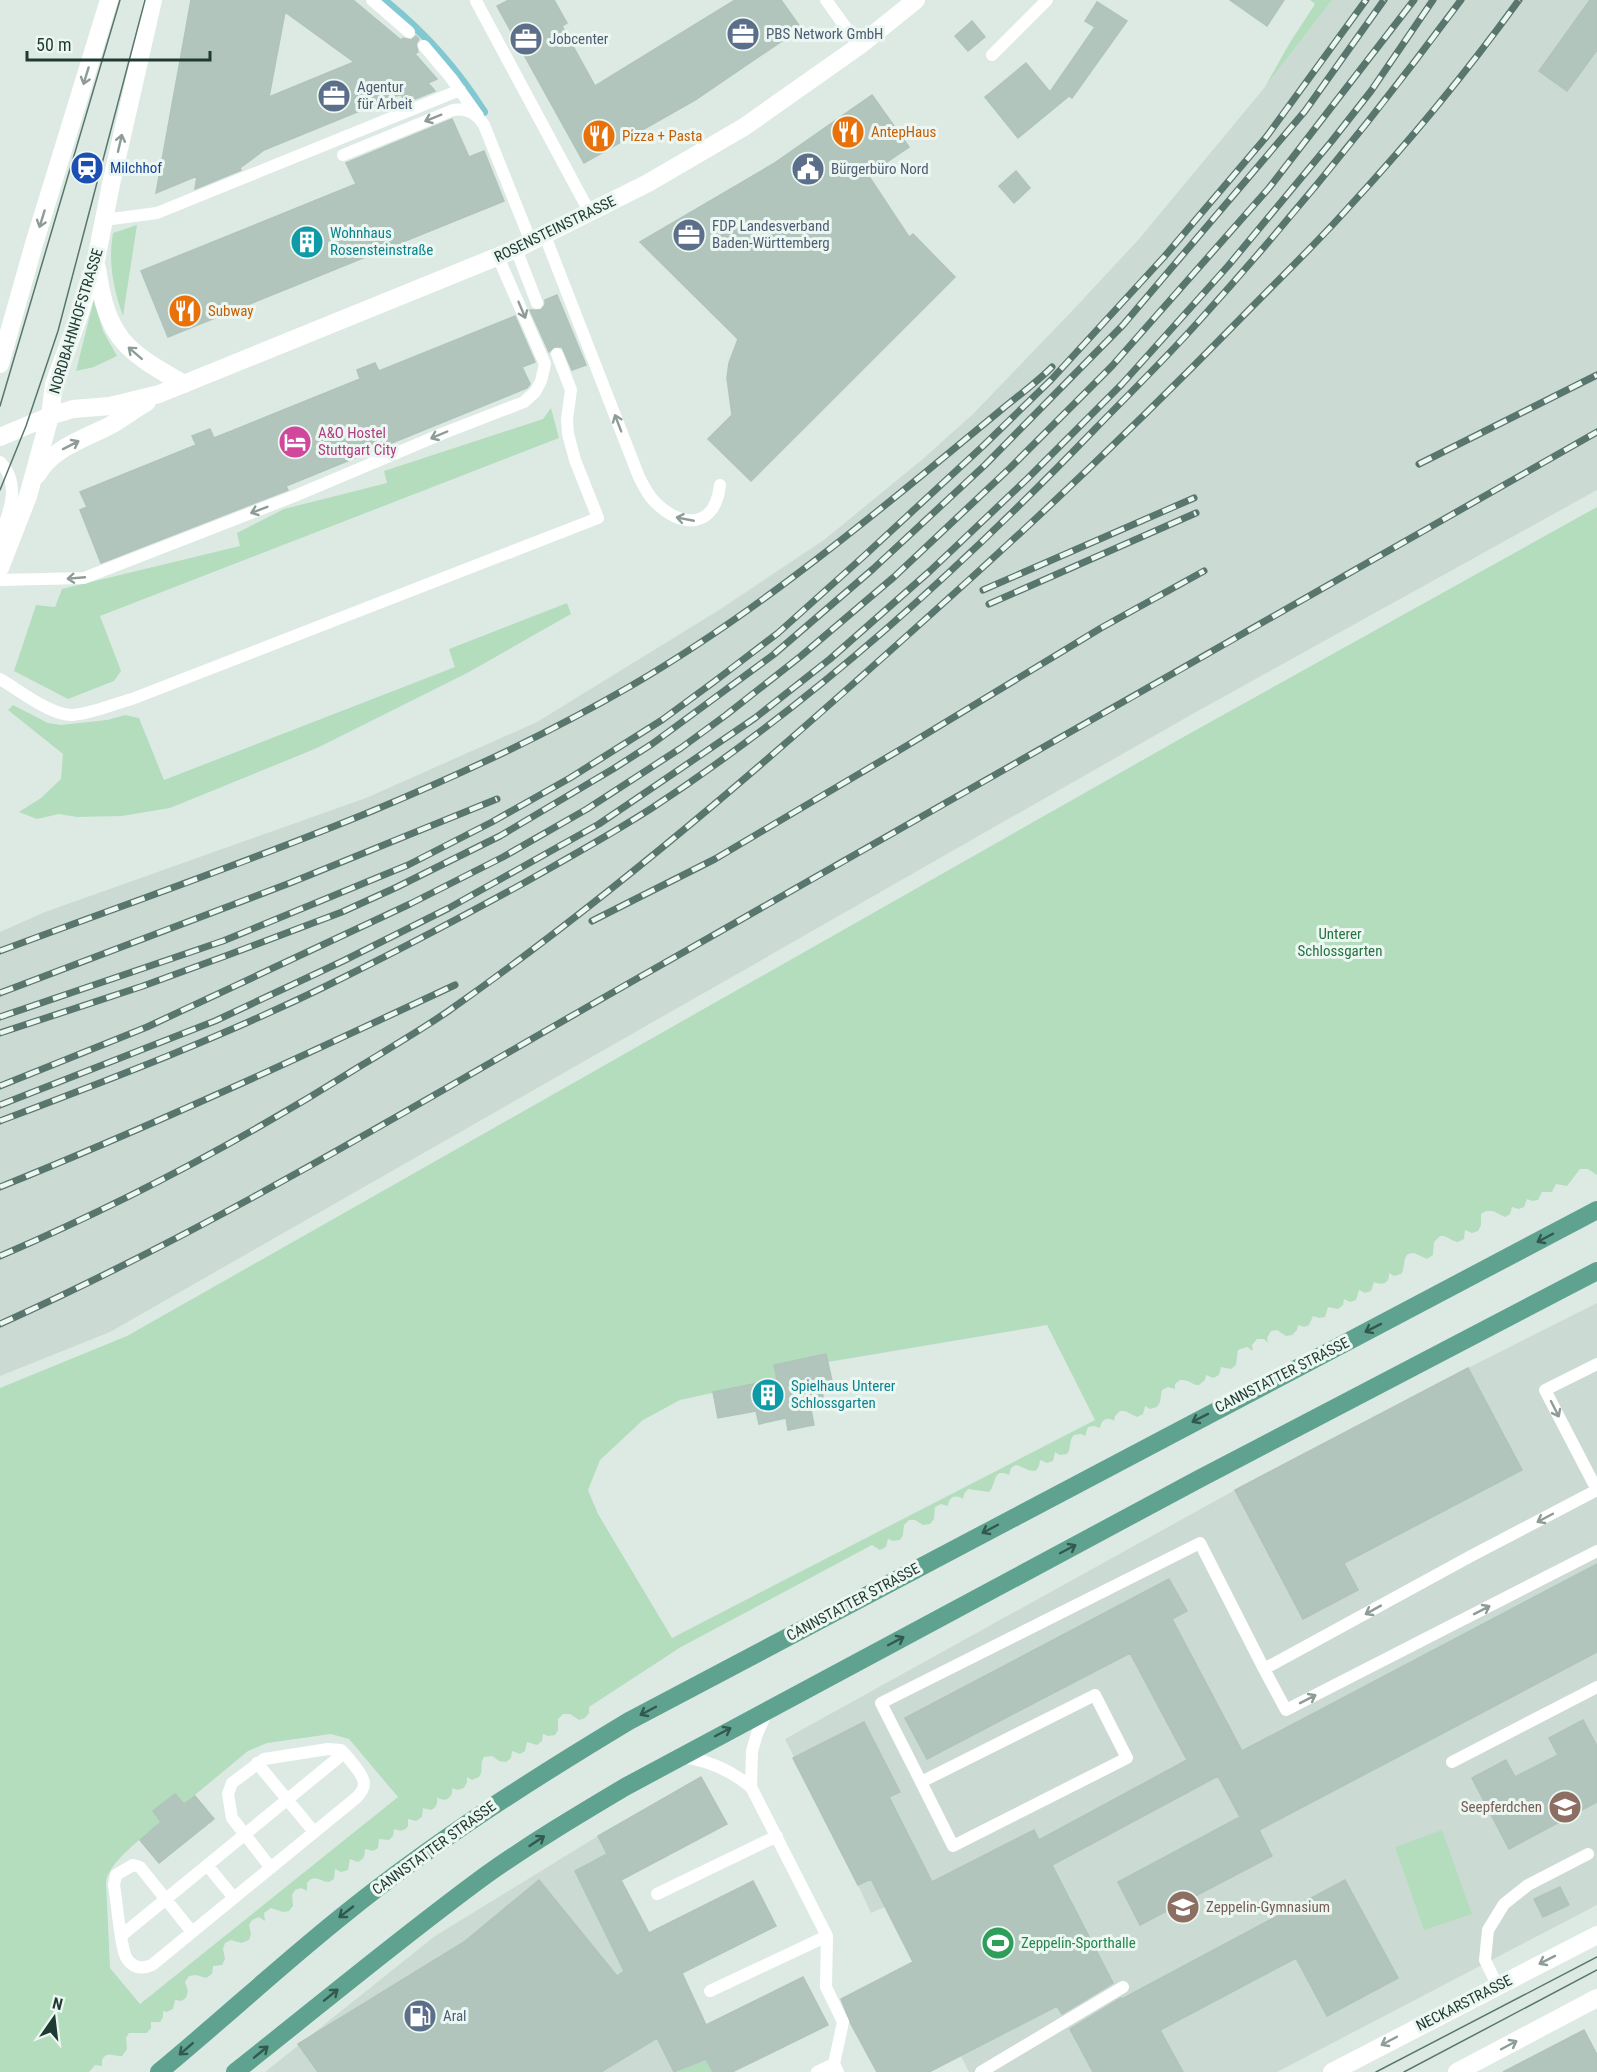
<svg xmlns="http://www.w3.org/2000/svg" width="1597" height="2072" font-family="'Roboto Condensed',sans-serif">
<style>
.built{fill:#cbdad3}
.green{fill:#b4ddbe;fill-rule:evenodd}
.lines{fill:none;stroke-linecap:round;stroke-linejoin:round}
.stream{stroke:#82c8d2;stroke-width:8}
.building{fill:#b2c5bd;stroke:#b0c4bb;stroke-width:1.5;fill-rule:evenodd}
.lane{stroke:#fff;stroke-width:12}
.street{stroke:#fff;stroke-width:18}
.secondary{stroke:#fff;stroke-width:18}
.primary{stroke:#5fa28f;stroke-width:18}
.tram{stroke:#58766d;stroke-width:1.5}
.rail-casing{stroke:#58766d;stroke-width:7}
.rail{stroke:#edf7f2;stroke-width:4.5;stroke-dasharray:14;stroke-linecap:butt}
.oneway{stroke:#8e9c98}
.oneway2{stroke:#32594e}
.labels{text-anchor:middle;dominant-baseline:central;stroke-width:6;stroke-linejoin:round;paint-order:stroke}
.service-label{font-size:15px;fill:#4e5e75;stroke:#edf7f2;text-anchor:start}
.food-label{font-size:15px;fill:#c56008;stroke:#edf7f2;text-anchor:start}
.transit-label{font-size:15px;fill:#164399;stroke:#edf7f2;text-anchor:start}
.street-label{font-size:15px;fill:#1e3a32;stroke:#edf7f2}
.culture-label{font-size:15px;fill:#0d838f;stroke:#edf7f2;text-anchor:start}
.hotel-label{font-size:15px;fill:#b23c85;stroke:#edf7f2;text-anchor:start}
.park-label{font-size:15px;fill:#277242;stroke:#edf7f2}
.education-label{font-size:15px;fill:#785e54;stroke:#edf7f2;text-anchor:end}
.leisure-label{font-size:15px;fill:#27864d;stroke:#edf7f2;text-anchor:start}
</style>
<rect width="100%" height="100%" fill="#ddeae4"/>
<path class="built" d="M1332,0H1597V490L1196,712L110,1332L0,1376V932L45,912L366,798L537,722L719,610L824,540L924,458L974,413L1073,310L1139,239L1265,87Z
M1597,1303V1905L1277,2072H969L885,1907L871,1913L858,1885L785,1739L1235,1490L1468,1368Z
M598,1836L607,1854L575,1872L674,2072H265L435,1936Z"/>
<path class="green" d="M1310,0H1332L1265,87L1289,44L1315,4Z
M137,225L123,316C113,287 108,263 113,233Z
M94,299L103,331L117,356L94,367L76,371Z
M551,408L559,438L100,616L121,671L114,681L68,699L14,671L36,605L55,607L62,589L240,546L237,533L284,509L387,483L384,471L543,419Z
M1597,507V1175L1588,1169H1580L1567,1186L1556,1184L1552,1192H1542L1538,1200L1532,1201L1527,1199L1524,1207L1519,1209L1512,1207L1510,1214L1505,1217L1493,1211H1486L1481,1214V1225L1478,1231L1472,1233L1465,1230L1464,1239L1458,1242C1451,1241 1447,1235 1440,1236L1434,1242L1433,1255L1427,1259L1414,1253L1408,1254C1402,1260 1406,1267 1401,1274L1394,1276L1389,1273C1390,1283 1382,1286 1374,1282L1371,1291L1365,1293L1359,1290L1356,1300L1350,1302L1344,1299L1343,1305L1338,1309L1328,1307L1325,1317L1319,1318L1313,1316L1309,1325L1304,1327L1298,1325L1297,1330L1292,1335L1286,1336L1277,1330L1271,1331L1267,1338L1268,1343L1264,1339H1257L1252,1345L1253,1351L1247,1347L1238,1350L1236,1365L1231,1369L1221,1367L1219,1375L1213,1378L1206,1375L1205,1380L1199,1385C1192,1385 1188,1379 1180,1380L1175,1384V1389L1168,1387L1162,1390L1160,1402L1157,1407L1150,1409L1145,1406L1143,1414L1137,1417L1125,1411H1120L1115,1416L1114,1421C1107,1416 1101,1420 1100,1428L1094,1426L1088,1427L1085,1436L1081,1434L1074,1435C1068,1441 1072,1448 1067,1454L1060,1455L1055,1452L1053,1461L1047,1463L1040,1460C1038,1480 1026,1467 1016,1465L1011,1468L1009,1475C992,1467 997,1485 989,1492L968,1489L964,1494L963,1499C955,1494 949,1497 948,1506L941,1504L935,1507L934,1519L930,1524L923,1525L915,1520H909L904,1525L903,1535L900,1540L893,1541L888,1539L886,1547L880,1550L872,1545L681,1647L589,1707V1713L585,1718L579,1720L570,1714H563L558,1719V1730L555,1735L548,1736L543,1734L542,1741L537,1745L527,1742L525,1751L520,1754L512,1751L511,1758L506,1762L499,1761L492,1756L484,1757C479,1764 484,1771 479,1777L472,1780L467,1777V1782L464,1788L458,1790L452,1788C453,1793 451,1798 445,1800L437,1798C438,1804 436,1808 431,1810L423,1808L422,1817L416,1821L408,1819V1826C404,1832 400,1831 394,1829L393,1836L389,1840L379,1839L378,1848L373,1851L365,1849C365,1856 364,1859 358,1862L350,1859L348,1870L341,1872L335,1869L334,1879L329,1882C320,1882 315,1873 307,1883V1891L301,1888L295,1890L292,1895L293,1906L289,1911L283,1912L271,1908L264,1913L265,1921L259,1917L252,1920L249,1925L251,1934L249,1940L241,1943L231,1940L225,1943L223,1949L225,1959L222,1965L213,1966L212,1974L206,1978L196,1975L189,1976L185,1982L188,1991L186,1998L181,2001L175,2000L173,2009L167,2012L163,2011V2017L160,2022H151V2028L147,2033H129L126,2038L127,2049L122,2056C113,2057 108,2050 102,2060V2066L95,2065L89,2072H0V1388L127,1336L1178,740ZM1047,1325L1095,1420L672,1638L598,1514L588,1490L600,1460L643,1420L680,1400L777,1379L774,1365L826,1355L828,1362ZM331,1734L349,1739L398,1797L140,2004L110,1968L106,1882C108,1862 146,1835 161,1822L153,1811L175,1794L184,1804L248,1751L267,1743Z
M567,603L571,614L469,672L317,748L170,808L122,816L77,817L59,814L37,819L19,812L41,798L61,779L63,754L8,710L13,705L48,723L61,725L107,720L125,715L139,718L164,780L455,667L449,649Z
M1442,1830L1472,1914L1424,1930L1395,1847Z
M706,2059L713,2072H676Z"/>
<g class="lines">
<path class="stream" d="M384,0C424,32 457,69 484,112"/>
</g>
<path class="building" d="M191,0H353L401,40L403,38L411,40L416,36L419,39L416,44L418,52L415,54L437,79L428,83L435,91L405,103L401,94L264,150L240,168L241,170L195,189L197,176L156,193ZM285,12L354,62L269,97Z
M509,0H554L567,23L562,26L595,86L735,0H781L801,28L695,100L584,163L497,6Z
M1230,0H1284L1267,26Z
M1590,0H1597V50L1567,91L1539,71Z
M1097,2L1127,21L1072,98L1069,96L1018,138L985,97L1026,63L1050,92L1095,27L1085,21Z
M972,21L985,37L968,51L955,36Z
M872,95L909,147L868,175L909,237L913,234L955,277L751,481L708,439L732,415L727,378L729,363L738,339L640,242L773,164Z
M452,119L469,157L484,151L504,201L168,337L141,271L356,184L346,163Z
M1016,171L1030,188L1014,203L999,186Z
M557,295L586,365L572,370L562,347H554L549,352L530,310H541L545,305V300Z
M515,316L535,362L522,367L530,384L527,388L286,486L288,490L101,563L80,510L87,507L80,492L196,445L192,436L210,429L214,438L360,379L357,370L375,363L379,371Z
M826,1354L832,1381L821,1384L823,1397L809,1400L814,1425L788,1430L786,1418L759,1424L756,1411L718,1418L713,1392L777,1379L774,1365Z
M1468,1368L1522,1470L1344,1563L1358,1590L1303,1619L1235,1490Z
M1597,1564V1652L1259,1830L1272,1856L1140,1925L1118,1882L1240,1817L1218,1776L1052,1865L1113,1983L1062,2014L1057,2006L929,2072H877L851,2024L841,1999L913,1962L871,1879L858,1885L793,1758L864,1722L900,1792L889,1797L932,1882L1034,1830L1039,1840L1187,1760L1130,1653L927,1759L905,1718L1169,1579L1187,1611L1172,1619L1242,1751Z
M1583,1720L1597,1746V1802L1509,1849L1472,1778L1506,1760L1515,1777L1558,1755L1549,1738Z
M701,1777L727,1824L621,1880L649,1933L753,1881L776,1926L682,1973L706,2025L803,1977L828,2025L732,2072H713L706,2059L674,2072L657,2038L601,2072H318L298,2044L464,1942L539,1880L617,1976L624,1971L575,1871L607,1854L598,1836Z
M175,1794L184,1804L195,1796L214,1819L159,1863L140,1840L161,1822L153,1811Z
M1345,1880L1398,1978L1327,2016L1296,1958L1160,2030L1183,2072H1093L1070,2029L1121,1998L1122,1999Z
M1560,1887L1569,1905L1543,1917L1534,1899Z
M1584,2030L1597,2055V2072H1503Z"/>
<g class="lines">
<path class="lane" d="M372,0L409,32
M826,0L859,46
M476,1L590,213
M424,46L451,78L478,116
M992,55L1047,0
M343,155L453,110C467,108 476,113 484,125L531,242
M104,220L157,213L460,90
M545,236L639,477C643,485 648,495 654,501C681,529 715,529 720,485
M516,249L537,303
M0,462C21,483 10,511 0,536
M0,580L84,578L297,495L444,433L524,402L535,392L541,381L545,364L498,257
M0,679C19,690 50,715 72,715C91,714 113,704 132,699L598,518L575,460L568,434L567,419L571,390L557,354
M1597,1364L1545,1390L1597,1490L1471,1556L1264,1669L1286,1710L1597,1551
M767,1711L757,1734L752,1751L751,1787L827,1936L826,1987L843,2022L834,2064
M679,1757C707,1759 730,1770 751,1787
M1452,1762L1597,1687
M257,1763L314,1832
M921,1782L953,1846L1127,1758L1095,1695L921,1782L881,1703L1200,1543L1264,1669
M207,1865L234,1898
M657,1894L777,1836
M192,1932L140,1867L133,1865L116,1875L114,1885C117,1901 120,1948 127,1959C134,1969 143,1969 152,1965C220,1909 288,1853 356,1798C370,1785 363,1777 354,1765C350,1760 346,1755 341,1750L328,1749L264,1759L232,1783L228,1794L232,1818L271,1868
M122,1935L344,1753
M1497,1985L1485,1960L1488,1930L1504,1904L1528,1885L1588,1854
M710,1991L827,1936
M817,2072L834,2064L838,2072
M981,2072L1123,1987"/>
<path class="street" d="M97,268C107,338 125,351 184,384
M0,364L34,244L109,0
M50,416L54,384L80,313L96,260L111,184L153,0"/>
<path class="secondary" d="M0,437L50,416L73,409L110,406L159,394L516,249L648,183L744,127L859,46L916,0
M37,475C52,448 84,439 111,425C123,418 135,409 147,402
M0,568L28,496L50,416
M1332,2072L1597,1935
M1457,2072L1597,1998"/>
<path class="primary" d="M159,2072C222,2020 282,1964 346,1913C435,1841 531,1780 629,1721L1597,1210
M235,2072C319,2006 400,1938 486,1875C531,1843 578,1815 625,1787L1199,1479L1597,1271"/>
<path class="tram" d="M0,406L120,0
M0,490L26,426L58,331L145,0
M1376,2072L1597,1957
M1404,2072L1597,1970"/>
<g class="rail-casing">
<path id="rail" d="M1419,464L1597,375
M983,590L1194,498
M989,604L1196,513
M592,921L715,859L908,745L1101,628L1204,571
M0,951C212,872 433,800 629,687C734,626 828,552 921,476C948,454 974,432 1001,410C1018,396 1036,383 1052,367
M0,993L290,883L497,799
M0,1017L223,941L408,865L492,822L570,778L662,720L715,681L778,633L864,556L983,446L1051,380L1164,257L1267,136L1366,0
M0,1033L143,986L228,955L342,912L395,888L500,836L613,769L652,744L773,655L873,569L985,465L1123,325L1305,111L1384,0
M0,1086L147,1027L410,904L503,857L587,809L681,748L726,715L801,656L894,577L1010,468L1112,366L1269,188L1414,0
M0,1105L215,1021L343,961L449,908L599,824L755,718L830,659L930,571L1027,479L1122,384L1228,266L1331,142L1371,91L1433,0
M0,1121C108,1080 217,1039 322,988C390,955 456,920 522,884C566,859 610,835 652,808C815,701 960,569 1095,429C1130,393 1166,358 1199,321C1292,218 1379,111 1461,0
M0,1187C154,1125 305,1055 455,985
M0,1256C126,1202 246,1138 362,1065C390,1048 419,1031 447,1012C632,882 802,731 970,579C1064,494 1155,406 1243,316C1278,280 1315,245 1348,208C1409,142 1466,73 1519,0
M0,1324C227,1222 438,1091 654,969C969,790 1283,611 1597,432"/>
</g>
<use href="#rail" class="rail"/>
</g>
<defs><path id="oneway-shaft" d="M-6 0H5M1.5-3L5.5 0L1.5 3" fill="none" stroke-width="1.6" stroke-linecap="round" stroke-linejoin="round" transform="scale(1.5)"/></defs>
<g class="oneway">
<use href="#oneway-shaft" transform="translate(86 76) rotate(107)"/>
<use href="#oneway-shaft" transform="translate(433 118) rotate(158)"/>
<use href="#oneway-shaft" transform="translate(120 143) rotate(-77)"/>
<use href="#oneway-shaft" transform="translate(42 219) rotate(107)"/>
<use href="#oneway-shaft" transform="translate(522 310) rotate(67)"/>
<use href="#oneway-shaft" transform="translate(135 353) rotate(-139)"/>
<use href="#oneway-shaft" transform="translate(618 423) rotate(-111)"/>
<use href="#oneway-shaft" transform="translate(439 435) rotate(157)"/>
<use href="#oneway-shaft" transform="translate(71 445) rotate(-27)"/>
<use href="#oneway-shaft" transform="translate(259 510) rotate(159)"/>
<use href="#oneway-shaft" transform="translate(685 519) rotate(-169)"/>
<use href="#oneway-shaft" transform="translate(76 578) rotate(175)"/>
<use href="#oneway-shaft" transform="translate(1555 1409) rotate(63)"/>
<use href="#oneway-shaft" transform="translate(1545 1518) rotate(152)"/>
<use href="#oneway-shaft" transform="translate(1373 1610) rotate(151)"/>
<use href="#oneway-shaft" transform="translate(1482 1610) rotate(-27)"/>
<use href="#oneway-shaft" transform="translate(1308 1699) rotate(-27)"/>
<use href="#oneway-shaft" transform="translate(1547 1960) rotate(153)"/>
<use href="#oneway-shaft" transform="translate(1389 2041) rotate(152)"/>
<use href="#oneway-shaft" transform="translate(1509 2045) rotate(-28)"/>
</g>
<g class="oneway2">
<use href="#oneway-shaft" transform="translate(1545 1238) rotate(152)"/>
<use href="#oneway-shaft" transform="translate(1373 1328) rotate(153)"/>
<use href="#oneway-shaft" transform="translate(1200 1418) rotate(153)"/>
<use href="#oneway-shaft" transform="translate(990 1529) rotate(152)"/>
<use href="#oneway-shaft" transform="translate(1068 1549) rotate(-28)"/>
<use href="#oneway-shaft" transform="translate(896 1641) rotate(-28)"/>
<use href="#oneway-shaft" transform="translate(648 1711) rotate(152)"/>
<use href="#oneway-shaft" transform="translate(723 1732) rotate(-28)"/>
<use href="#oneway-shaft" transform="translate(537 1841) rotate(-34)"/>
<use href="#oneway-shaft" transform="translate(346 1912) rotate(142)"/>
<use href="#oneway-shaft" transform="translate(331 1995) rotate(-39)"/>
<use href="#oneway-shaft" transform="translate(186 2049) rotate(139)"/>
<use href="#oneway-shaft" transform="translate(261 2052) rotate(-39)"/>
</g>
<defs>
<g id="office-disc" transform="scale(1.725)"><circle r="9.5" fill="#5c6f8a" stroke="#edf7f2"/><path d="M-6-3h4V-5.5h4V-3h4V5H-6ZM-1-4.5V-3h2v-1.5ZM-6 0V1H6V0Z" fill="#fff"/></g>
<g id="restaurant-disc" transform="scale(1.725)"><circle r="9.5" fill="#e8710a" stroke="#edf7f2"/><path d="M-5-6h1v4h1v-4h1v4h1v-4h1v5L-1.5 .5V6h-2V.5L-5-1ZM5-6V6H3V1.5H1.5Q1.5-4 5-6Z" fill="#fff"/></g>
<g id="station-disc" transform="scale(1.725)"><circle r="9.5" fill="#1a4fb4" stroke="#edf7f2"/><path d="M-3-6H3Q5-6 5-4V2Q5 4 3 4L4.5 6H3L1.5 4h-3L-3 6H-4.5L-3 4Q-5 4-5 2V-4Q-5-6-3-6ZM-3.5-4v3h7v-3ZM-3.5 1v1.5H-2V1ZM2 1v1.5H3.5V1Z" fill="#fff"/></g>
<g id="civic-disc" transform="scale(1.725)"><circle r="9.5" fill="#5c6f8a" stroke="#edf7f2"/><path d="M-.6-6.5H3V-4.5H.6V-3L4-1V1h2V6H-6V1h2V-1L-.6-3ZM-1.2 2.5V6h2.4V2.5Z" fill="#fff"/></g>
<g id="building-disc" transform="scale(1.725)"><circle r="9.5" fill="#0f9aa8" stroke="#edf7f2"/><path d="M-4-6H4V6H1V3H-1V6H-4ZM-2.5-4.3h1.7v1.8h-1.7ZM.8-4.3h1.7v1.8H.8ZM-2.5-1h1.7V.8h-1.7ZM.8-1h1.7V.8H.8Z" fill="#fff"/></g>
<g id="hotel-disc" transform="scale(1.725)"><circle r="9.5" fill="#d1479c" stroke="#edf7f2"/><path d="M-6-4.5h1.5V1H6V5H4.5V3h-9V5H-6ZM-4 0a1.8 1.8 0 1 1 3.6 0ZM.5 0V-2.5h3Q6-2.5 6 0Z" fill="#fff"/></g>
<g id="school-disc" transform="scale(1.725)"><circle r="9.5" fill="#8d6e63" stroke="#edf7f2"/><path d="M0-5L7-2L0 1L-7-2ZM-4 1L0 2.5L4 1V4Q0 6-4 4Z" fill="#fff"/></g>
<g id="stadium-disc" transform="scale(1.725)"><circle r="9.5" fill="#2e9e5b" stroke="#edf7f2"/><path d="M0-5a6.5 5 0 1 0 0 10a6.5 5 0 1 0 0-10ZM-3.5-1.8h7v3.6h-7Z" fill="#fff"/></g>
<g id="fuel-disc" transform="scale(1.725)"><circle r="9.5" fill="#5c6f8a" stroke="#edf7f2"/><path d="M-5.5-6h7V0h2V4h1.3V-2.5L3-4.5l.8-.8L6-3V5H2.5V1h-1V6h-7ZM-4.2-4.7v3.2H.2V-4.7Z" fill="#fff"/></g>
</defs>
<g fill-rule="evenodd">
<use href="#office-disc" x="743" y="34"/>
<use href="#office-disc" x="526" y="39"/>
<use href="#office-disc" x="334" y="96"/>
<use href="#restaurant-disc" x="848" y="132"/>
<use href="#restaurant-disc" x="599" y="136"/>
<use href="#station-disc" x="87" y="168"/>
<use href="#civic-disc" x="808" y="169"/>
<use href="#office-disc" x="689" y="235"/>
<use href="#building-disc" x="307" y="242"/>
<use href="#restaurant-disc" x="185" y="311"/>
<use href="#hotel-disc" x="295" y="442"/>
<use href="#building-disc" x="768" y="1395"/>
<use href="#school-disc" x="1565" y="1807"/>
<use href="#school-disc" x="1183" y="1907"/>
<use href="#stadium-disc" x="998" y="1943"/>
<use href="#fuel-disc" x="420" y="2016"/>
</g>
<g class="labels">
<g class="service-label">
<text x="766" y="34">PBS Network GmbH</text>
<text x="549" y="39">Jobcenter</text>
<text x="357" y="87">Agentur<tspan x="357" dy="17">für Arbeit</tspan></text>
<text x="831" y="169">Bürgerbüro Nord</text>
<text x="712" y="226">FDP Landesverband<tspan x="712" dy="17">Baden-Württemberg</tspan></text>
<text x="443" y="2016">Aral</text>
</g>
<g class="food-label">
<text x="871" y="132">AntepHaus</text>
<text x="622" y="136">Pizza + Pasta</text>
<text x="208" y="311">Subway</text>
</g>
<g class="transit-label">
<text x="110" y="168">Milchhof</text>
</g>
<g class="street-label">
<text transform="translate(555 229) rotate(-26)">ROSENSTEINSTRASSE</text>
<text transform="translate(76 321) rotate(-73)">NORDBAHNHOFSTRASSE</text>
<text transform="translate(1282 1375) rotate(-27)">CANNSTATTER STRASSE</text>
<text transform="translate(853 1602) rotate(-28)">CANNSTATTER STRASSE</text>
<text transform="translate(434 1848) rotate(-36)">CANNSTATTER STRASSE</text>
<text transform="translate(1464 2003) rotate(-27)">NECKARSTRASSE</text>
</g>
<g class="culture-label">
<text x="330" y="233">Wohnhaus<tspan x="330" dy="17">Rosensteinstraße</tspan></text>
<text x="791" y="1386">Spielhaus Unterer<tspan x="791" dy="17">Schlossgarten</tspan></text>
</g>
<g class="hotel-label">
<text x="318" y="433">A&amp;O Hostel<tspan x="318" dy="17">Stuttgart City</tspan></text>
</g>
<g class="park-label">
<text x="1340" y="934">Unterer<tspan x="1340" dy="17">Schlossgarten</tspan></text>
</g>
<g class="education-label">
<text x="1542" y="1807">Seepferdchen</text>
<text x="1206" y="1907" text-anchor="start">Zeppelin-Gymnasium</text>
</g>
<g class="leisure-label">
<text x="1021" y="1943">Zeppelin-Sporthalle</text>
</g>
</g>
<g transform="translate(54 2018) rotate(14)" stroke="#edf7f2" stroke-width="4.5" paint-order="stroke">
<path d="M0-4.5L10 22L0 15L-10 22Z" fill="#1e3a32"/>
<text y="-9" font-size="16" font-weight="bold" text-anchor="middle" fill="#1e3a32">N</text>
</g>
<path d="M27 51v9h183v-9" fill="none" stroke="#1e3a32" stroke-width="3"/>
<text x="36" y="51" font-size="18" fill="#1e3a32" stroke="#edf7f2" stroke-width="4.5" paint-order="stroke">50 m</text>
</svg>
